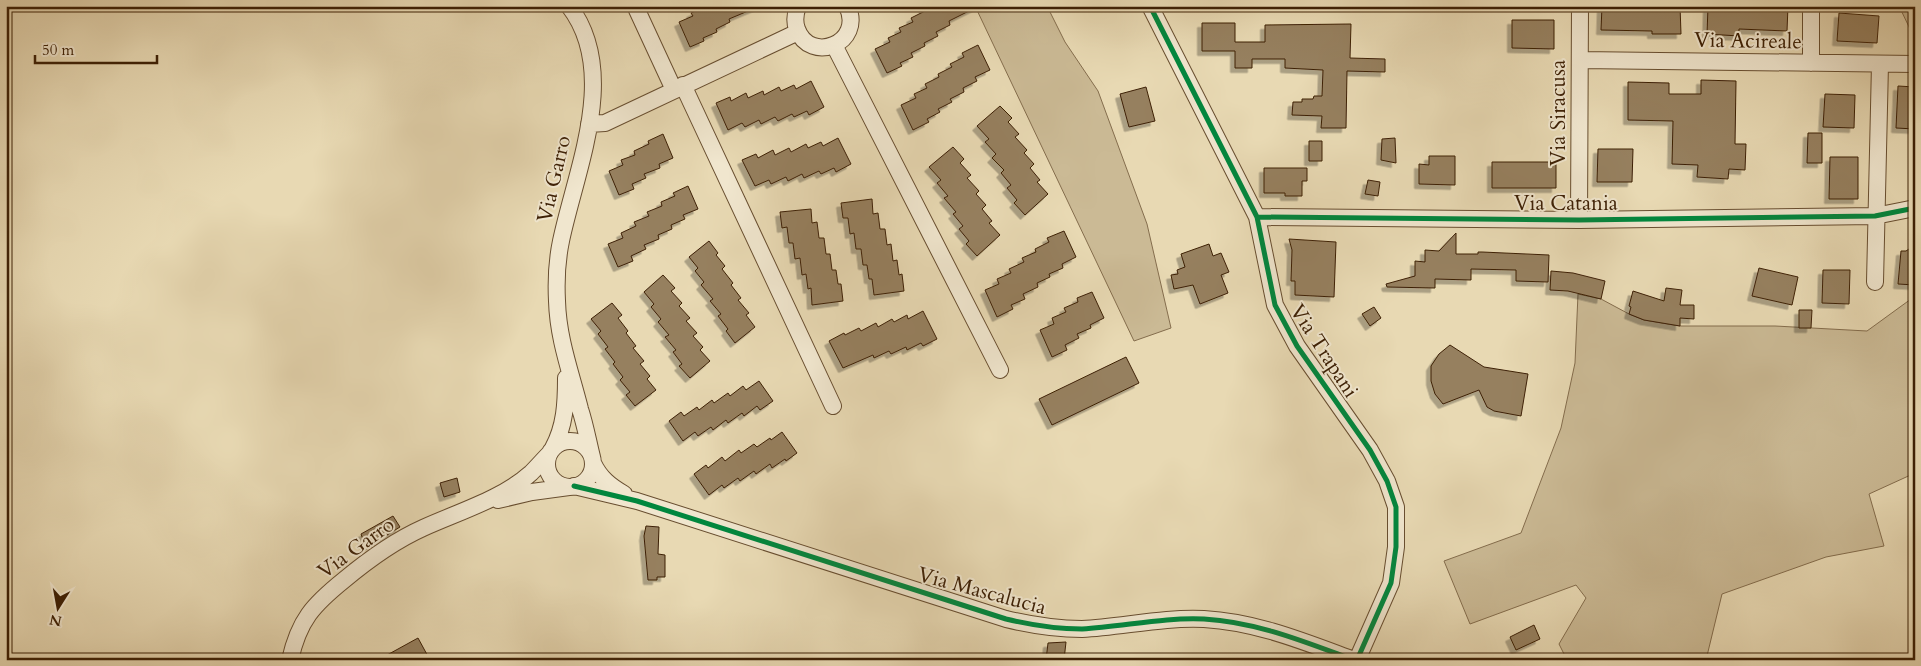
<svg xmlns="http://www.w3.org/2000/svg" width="1921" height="666" font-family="Cardo,serif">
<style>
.green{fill:#cbba95;stroke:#846d4d}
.building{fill:#96805f;stroke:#3d2005;filter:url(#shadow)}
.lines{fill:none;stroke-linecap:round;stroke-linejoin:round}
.street-casing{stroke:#684e30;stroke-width:18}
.street{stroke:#f0e6ce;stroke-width:16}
.cycleway-casing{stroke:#f0e6ce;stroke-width:8}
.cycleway{stroke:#00873e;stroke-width:5}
.labels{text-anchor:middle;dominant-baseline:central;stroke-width:4;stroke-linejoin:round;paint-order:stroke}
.street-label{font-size:21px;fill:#3d2005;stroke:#f0e6ce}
</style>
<defs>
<filter id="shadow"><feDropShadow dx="-4.5" dy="4.5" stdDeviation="0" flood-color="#0004"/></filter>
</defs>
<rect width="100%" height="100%" fill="#e8d9b3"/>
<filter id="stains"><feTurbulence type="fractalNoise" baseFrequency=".004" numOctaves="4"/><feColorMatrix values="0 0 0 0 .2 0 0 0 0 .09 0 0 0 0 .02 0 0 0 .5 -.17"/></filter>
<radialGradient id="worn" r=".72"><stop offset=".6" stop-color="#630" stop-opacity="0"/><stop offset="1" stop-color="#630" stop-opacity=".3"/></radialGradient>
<path class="green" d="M975,6H1047L1065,42L1098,91L1147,224L1171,328L1134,341Z
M1899,6H1915V46L1911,31Z
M1578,294L1601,299L1629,314L1644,320L1680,326H1775L1867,331L1911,299H1915V473L1869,494L1884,546L1826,557L1722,594L1706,660H1567L1559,644L1586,598L1576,585L1470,624L1444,561L1521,533L1561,428L1575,363Z"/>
<path class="building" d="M706,6H760L729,19L730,22L716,29L717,32L703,38L704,41L690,47L679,22L693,16L691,13Z
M923,6H979L949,21L950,25L936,32L938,36L924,43L925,46L911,53L913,57L900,63L902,66L887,73L875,49L890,42L888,38L901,32L899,28L913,22L911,18L925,11Z
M1602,6H1680L1681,34H1652V31L1601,30Z
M1760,6H1788L1787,31L1739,29V36L1707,34L1708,7L1760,9Z
M1839,13L1879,16L1877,43L1837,41Z
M1512,20H1554V49L1512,48Z
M1202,23H1235V42H1265V25L1351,24L1350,58L1385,59V72L1347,71L1346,128H1321L1322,116L1292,115L1293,102H1302V99H1313L1314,96H1322L1323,70L1285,68V59H1252V68H1235V51H1202Z
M978,45L990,70L975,77L977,81L963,88L964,92L950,99L952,102L938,109L940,112L927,119L929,122L913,130L901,105L916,98L914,94L927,88L925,84L939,77L938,74L952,67L950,64L964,57L962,53Z
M1701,80L1736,81L1735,144H1746L1745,170L1729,169L1728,179L1697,177L1698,165L1672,164L1673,121L1628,120V82L1669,83V94H1701Z
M811,81L824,107L809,115L807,111L794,117L792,114L778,121L775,117L761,124L759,120L745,127L742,123L728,130L716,103L730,97L731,101L746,93L748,98L763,91L764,95L779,87L781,91L794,85L796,89Z
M1898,86L1915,87V129L1896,128Z
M1146,87L1155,121L1129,127L1120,94Z
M1825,94L1855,95L1854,128L1823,127Z
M1000,106L1012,118L1008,122L1019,134L1015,137L1027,150L1024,153L1034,164L1030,168L1040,180L1037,182L1048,194L1025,215L1014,203L1017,200L1007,188L1011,185L1001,173L1004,170L992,158L996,154L985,142L989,139L977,126Z
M1808,133H1822V163H1807Z
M663,134L673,158L659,164L660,168L644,174L646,178L632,184L634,189L619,195L609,171L623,165L621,160L635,155L634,151L649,144L648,141Z
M838,138L851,164L836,172L834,168L821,174L819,171L804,178L802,174L788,181L786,177L771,184L769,180L755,186L742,160L756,154L758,158L773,150L775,155L789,148L791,152L806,144L808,148L821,142L823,146Z
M1395,138L1396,163L1381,160L1382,139Z
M1309,141H1322V161H1309Z
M953,147L964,159L960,163L971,175L967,178L979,191L976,194L986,205L982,209L992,221L989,223L1000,235L977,256L966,244L969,241L959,229L963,226L953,214L956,212L944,198L948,196L937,183L941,180L929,167Z
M1598,149H1633L1632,182H1597Z
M1429,156H1455V185L1419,184V164L1429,165Z
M1830,157H1858V199H1829Z
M1492,162H1556V188H1492Z
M1264,168H1307V181H1302V196H1285V193H1264Z
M1368,180L1380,182L1378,196L1365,194Z
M688,186L698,209L683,215L685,219L671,225L672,229L658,235L659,239L644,245L646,249L631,256L633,261L618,267L608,244L623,238L621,233L636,226L634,222L649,216L647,212L662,206L661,202L675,196L673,193Z
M872,199L873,214L878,213L880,229H885L887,245L891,244L893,261L897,260L899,275L902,274L904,291L874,295L872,279H869L867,265H863L861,249H856L854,233L850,234L848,218H843L841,203Z
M811,209L812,223L817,222L819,238H824L826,254H830L832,270H836L838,284H841L843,301L812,305L811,288L808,289L806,274L802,275L800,258L795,259L793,243H789L787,227L782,228L780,212Z
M1064,231L1076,257L1062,264L1063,268L1049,274L1050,277L1037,283L1038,287L1023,294L1025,299L1011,305L1013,309L997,317L985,290L999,284L997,279L1011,273L1009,269L1024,262L1022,258L1036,252L1035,249L1049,242L1047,238Z
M1456,233V254H1478V252H1482L1549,255L1548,282L1516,281V270L1471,269V280L1435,279V288L1387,287L1386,284L1415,276V261L1425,262V250L1439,251Z
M1289,239L1336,242L1334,297L1295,295V281H1291L1292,250Z
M709,241L718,253L716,255L725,266L722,269L733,283L731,285L741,298L738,300L749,313L746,315L755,327L735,343L726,331L728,329L718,316L721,314L710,301L713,299L701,285L704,282L695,271L698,268L689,257Z
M1209,244L1213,256L1221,253L1229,272L1221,275L1228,293L1200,304L1193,285L1174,289L1171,275L1178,274L1177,270L1185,267L1181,254Z
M1915,245V285L1898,284L1901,251H1906Z
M1759,268L1798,277L1792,305L1752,296Z
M1823,270H1850L1849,304L1822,303Z
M1551,271L1573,273L1605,281L1601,299L1568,291L1550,290Z
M663,275L675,288L671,291L682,303L679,306L690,318L686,321L697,333L693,336L703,347L700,350L710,361L690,378L679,366L682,364L673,352L676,350L665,337L669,335L658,322L661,319L651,307L654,304L644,292Z
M1666,288L1682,290L1680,305H1694V319L1680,318V326L1644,320L1629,314L1631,307L1629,306L1633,291L1664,301Z
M1092,292L1104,318L1090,325L1091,328L1077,334L1079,338L1065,345L1067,350L1052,357L1040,330L1054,324L1052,318L1066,312L1064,308L1078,302L1077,298Z
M612,303L622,315L618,318L628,331L626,333L636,346L633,348L644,361L640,364L650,376L647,379L656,390L635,406L626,395L630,392L620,380L623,377L613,364L615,362L605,349L608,347L598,334L601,331L591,319Z
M1374,307L1381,318L1370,326L1362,314Z
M1799,310H1812L1811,328H1799Z
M923,311L937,339L923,346L921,343L907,350L906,347L891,354L889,351L874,358L873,355L843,368L829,341L844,333L845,335L859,328L861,331L876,323L878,327L892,319L894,322L907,315L908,319Z
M1450,345L1484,367L1528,374L1521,416L1494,411L1487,407L1479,390L1443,404L1435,394L1431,381V366L1439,354Z
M1126,357L1139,383L1052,425L1039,399Z
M759,381L773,401L760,410L757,406L744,416L742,413L728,423L726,420L713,430L711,427L698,436L695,432L683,441L669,421L681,412L684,416L697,407L699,410L712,400L714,403L728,393L730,396L743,386L746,390Z
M782,432L797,453L786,461L785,459L772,468L770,464L756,474L754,471L740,481L738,478L724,488L722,485L709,495L694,474L706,465L708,468L722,457L725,461L739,450L741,453L754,444L757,447L770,438L771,440Z
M457,478L460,492L444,497L440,483Z
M393,516L400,527L366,548L361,534Z
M646,526L659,527L658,554L665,555V577H657V580H648L644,536Z
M1534,625L1540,639L1516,650L1510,637Z
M418,638L430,660H378Z
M1066,642L1064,660H1046L1048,643Z"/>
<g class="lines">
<g class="street-casing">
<path id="street" d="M569,6C620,72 576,169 561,241C557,260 556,281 557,301C558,339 571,373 580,409C585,424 588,441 592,457
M798,6C795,14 794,21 797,29C810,65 865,43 847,6
M1150,6L1257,217L1275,305L1297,346L1370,450L1387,481L1396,507V547L1391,583L1357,660
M1811,6V63
M637,10L674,90
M834,45L1000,370
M1580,60L1915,64
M683,85L833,406
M589,124L605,123L798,32
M1257,217L1579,220L1875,216L1915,208
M1579,220L1580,6
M1875,282L1880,64
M547 464a23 23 0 1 1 46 0a23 23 0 1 1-46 0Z
M553,448C565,426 566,403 566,378
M593,463C600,478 610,486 624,494
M574,486L637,501L1006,619C1031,625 1056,629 1082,629C1122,627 1163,617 1204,619C1257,622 1305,642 1354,660
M498,500L532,492L569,487
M290,660C299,620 313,605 344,580C368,560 394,541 423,528C458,512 502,499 531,473C537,467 543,460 549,454"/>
</g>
<use href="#street" class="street"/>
<g class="cycleway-casing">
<path id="cycleway" d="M1150,6L1257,217L1275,305L1297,346L1370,450L1387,481L1396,507V547L1391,583L1357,660
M1257,217L1579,220L1875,216L1915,208
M574,486L637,501L1006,619C1031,625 1056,629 1082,629C1122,627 1163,617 1204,619C1257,622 1305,642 1354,660"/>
</g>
<use href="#cycleway" class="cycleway"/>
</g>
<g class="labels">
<g class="street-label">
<text transform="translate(1748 41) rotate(1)">Via Acireale</text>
<text transform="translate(1558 113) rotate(-90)">Via Siracusa</text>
<text transform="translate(554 179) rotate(-77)">Via Garro</text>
<text x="1566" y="203">Via Catania</text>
<text transform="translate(1324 351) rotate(57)">Via Trapani</text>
<text transform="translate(356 548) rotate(-36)">Via Garro</text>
<text transform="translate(982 591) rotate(15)">Via Mascalucia</text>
</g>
</g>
<rect width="1921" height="666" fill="none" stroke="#e8d9b3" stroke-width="25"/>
<rect x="8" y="8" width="1906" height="651" fill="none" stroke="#3d2005" stroke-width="2.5"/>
<rect x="12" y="12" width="1896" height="641" fill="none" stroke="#3d2005"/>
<g transform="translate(58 608) rotate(191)" stroke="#f0e6ce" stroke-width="4" paint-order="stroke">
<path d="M0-4L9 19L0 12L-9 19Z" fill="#3d2005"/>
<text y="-8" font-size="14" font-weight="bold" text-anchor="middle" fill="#3d2005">N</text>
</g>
<path d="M35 55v8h122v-8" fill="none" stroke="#3d2005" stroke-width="2.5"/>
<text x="42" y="55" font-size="15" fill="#3d2005" stroke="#f0e6ce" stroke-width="4" paint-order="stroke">50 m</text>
<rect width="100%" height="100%" filter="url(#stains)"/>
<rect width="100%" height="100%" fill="url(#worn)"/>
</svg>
